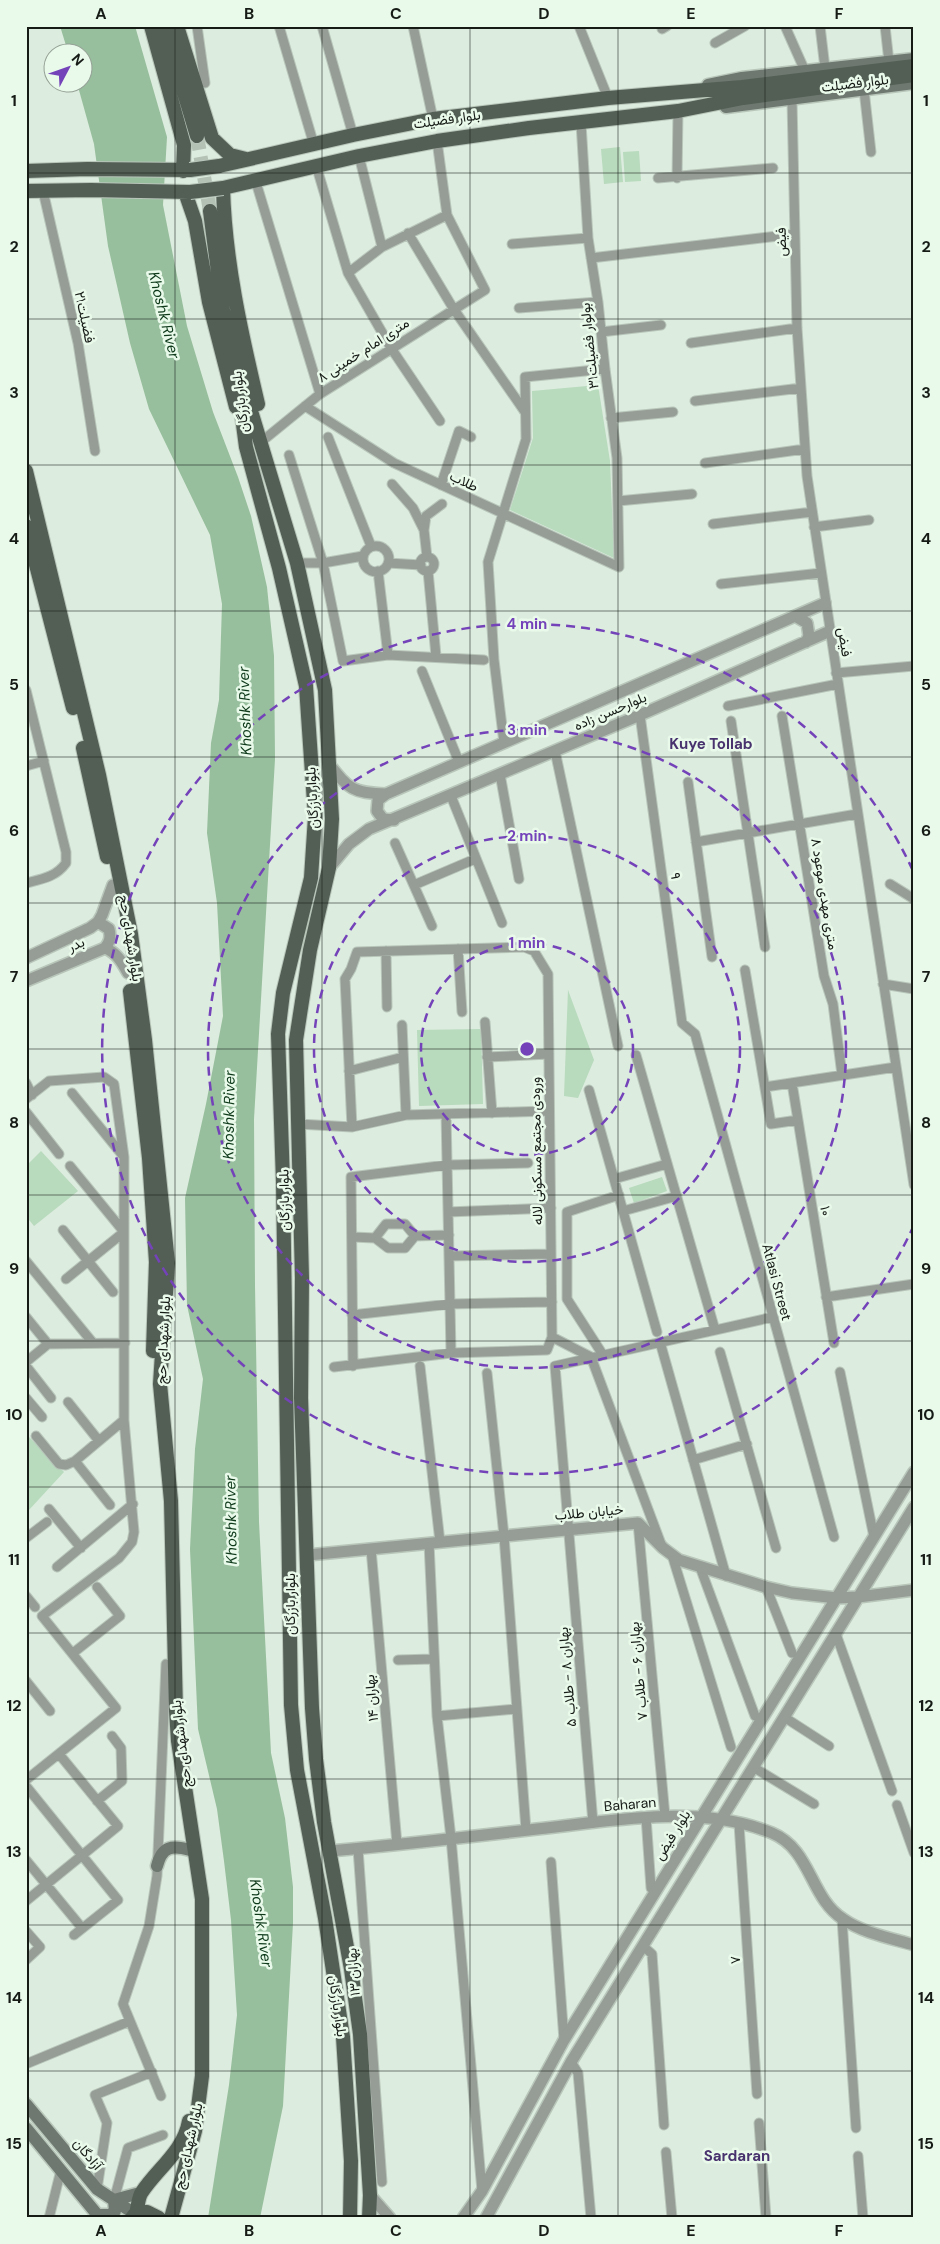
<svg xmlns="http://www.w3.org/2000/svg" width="940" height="2244" font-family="'DM Sans',Vazirmatn,sans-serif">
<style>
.green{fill:#b8dabd}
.water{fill:#97be9d}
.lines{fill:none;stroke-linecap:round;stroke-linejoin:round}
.primary-tunnel{stroke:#b4c2b6;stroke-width:14;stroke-dasharray:14 7;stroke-linecap:butt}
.minor-casing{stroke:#b8c6ba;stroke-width:11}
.tertiary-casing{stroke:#b8c6ba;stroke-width:14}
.secondary-casing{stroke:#b8c6ba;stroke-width:15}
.primary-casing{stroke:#b8c6ba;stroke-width:16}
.minor{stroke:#969c96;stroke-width:9}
.tertiary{stroke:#969c96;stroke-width:11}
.secondary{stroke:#6e7870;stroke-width:12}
.primary{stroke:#535f55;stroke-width:14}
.primary-bridge-casing{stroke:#b8c6ba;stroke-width:16;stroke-linecap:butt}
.primary-bridge{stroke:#535f55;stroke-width:14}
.grid{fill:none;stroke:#161b16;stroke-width:1;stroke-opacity:0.55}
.ring{fill:none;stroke:#7442b9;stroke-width:2.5;stroke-dasharray:9 6}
.labels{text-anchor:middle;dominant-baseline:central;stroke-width:5;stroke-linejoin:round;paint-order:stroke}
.street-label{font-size:14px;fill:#161b16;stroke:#e9faeb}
.water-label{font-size:15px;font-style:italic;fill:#0e3a1a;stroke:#e9faeb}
.neighbourhood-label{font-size:15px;font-weight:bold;fill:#49336e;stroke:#e9faeb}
.centre{fill:#7442b9;stroke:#e9faeb;stroke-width:2.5}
.ring-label{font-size:15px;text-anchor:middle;font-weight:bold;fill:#7442b9;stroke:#e9faeb;stroke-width:5;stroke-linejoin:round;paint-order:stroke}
.neatline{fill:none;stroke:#161b16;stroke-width:2}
.grid-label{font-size:16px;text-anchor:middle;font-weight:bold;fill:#161b16}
</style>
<rect width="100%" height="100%" fill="#dcecde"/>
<path class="green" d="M620,147L623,182L604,184L601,149Z
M639,151L641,181L625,182L623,152Z
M598,385L610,461L614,558L510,510L533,438L532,391Z
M568,990L594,1060L578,1098L564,1096Z
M481,1029L483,1104L419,1106L417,1030Z
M41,1151L78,1191L34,1226L26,1216V1166Z
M662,1177L667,1191L634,1203L629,1188Z
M26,1434L64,1472L28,1511L26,1509Z"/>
<path class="water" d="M60,26H135L167,137L163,205L187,326L213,412L238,477L251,516L267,587L274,656L275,759L254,1119L255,1286L259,1522L271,1753L285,1818L293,1887V1923L283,2106L260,2218H208L229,2085L237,2015L231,1920L224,1861L217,1809L198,1729L190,1549L195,1449L203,1379L187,1305L185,1198L206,1104L223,1016L217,903L207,833L211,743L219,700L222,604L210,535L149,409L130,343L108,246L94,144L77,83L82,82V52H68Z"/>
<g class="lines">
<path class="primary-tunnel" d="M197,136L210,211"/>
<g class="minor-casing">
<path id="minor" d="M197,26L205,83
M279,26L314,145
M322,26L353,135
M413,26L433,119
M579,26L608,98
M785,26L805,71
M820,26L825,68
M885,26L889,62
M662,29L667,26
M715,43L745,26
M864,90L871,152
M792,100L797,328L807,476L914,1185
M359,156L382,247
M316,165L348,273L391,348L440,421
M658,178L773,168
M677,178L678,111
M255,179L320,394
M43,191L78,343L95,451
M408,233L453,308L525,412
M512,244L588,238
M591,258L795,234
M348,273L382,247L447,215
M519,308L598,302
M601,332L661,325
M691,343L797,328
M695,401L801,388
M305,406L394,463L619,567L617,458L605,369L598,302L588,238L581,123
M611,418L673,412
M328,437L371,546
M261,442L320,394L485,290L447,215L437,141
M289,455L323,563L343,661L388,655L484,660
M705,463L805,449
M392,484L413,508L424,530L427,557
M441,485L459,431L471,437
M618,501L692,494
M713,524L812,512
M814,527L869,520
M424,530L426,516L442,504
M363 559a13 13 0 1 1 26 0a13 13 0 1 1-26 0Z
M420 564a7 7 0 1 1 14 0a7 7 0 1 1-14 0Z
M297,563H323L363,556
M388,563L421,565
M378,571L388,655
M428,571L436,656
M721,584L821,573
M422,671L459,762
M836,673L914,666
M26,690L66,852V863C56,877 42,879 26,883
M728,706L838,684
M640,715L682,1023L695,1034L834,1537
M782,716L824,976L833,1004L842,1075
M731,721L765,947
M504,743L494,660L488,562L526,439L525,377L605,369
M555,751L618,1046
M26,766L44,761
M500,774L519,879
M688,782L712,957
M451,796L502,923
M696,842L857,814
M395,843L432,926
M890,884L914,899
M414,885L475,859
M458,949L462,1012
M386,951L387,1007
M745,970L771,1124L798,1120
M883,984L914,989
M485,1022L492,1113
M402,1025L406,1115
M636,1055L715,1330
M487,1057L549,1054
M349,1071L403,1057
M26,1083L32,1095
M792,1083L834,1343
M765,1087L896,1067
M589,1090L657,1332
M72,1093L124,1157
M26,1099L49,1081L104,1077L114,1084L124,1157V1420L134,1532L132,1542L119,1558L42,1616L116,1708L26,1780
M26,1112L59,1154
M446,1114L451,1353
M298,1124L352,1127L406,1115L549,1111
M352,1127L345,979L351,969L357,952L524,947L534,951L548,974L552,1337L591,1357L661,1544
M614,1179L667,1164
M623,1211L677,1196
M448,1212L551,1208
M63,1230L113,1292
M353,1237L375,1238L388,1248H405L415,1236
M375,1238L386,1224H405L415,1236L449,1235
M449,1256L551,1254
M26,1261L93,1343
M66,1279L124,1232L70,1166
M826,1297L914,1284
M352,1315L450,1304L552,1302
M26,1317L48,1344
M660,1342L726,1576
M720,1352L776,1548
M603,1355L567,1299V1212L619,1195
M26,1362L48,1344L125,1343
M26,1366L51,1398
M353,1366L351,1177L447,1165L528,1163
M420,1366L440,1542
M334,1367L451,1353L547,1350L552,1337
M840,1372L874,1537
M487,1373L504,1536L526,1830
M26,1398L42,1417
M68,1402L99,1441
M36,1436L59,1464L66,1465L75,1461L124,1420
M693,1460L747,1444
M75,1461L110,1505
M49,1509L81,1548
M638,1523L665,1816
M26,1538L47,1522
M429,1543L437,1716L451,1838L482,2191
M371,1549L397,1844
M672,1555L731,1747
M57,1567L133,1504
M700,1567L755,1716
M766,1587L792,1653
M26,1596L35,1607
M836,1634L892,1791
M73,1653L120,1616L97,1587
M398,1660L433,1659
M26,1681L50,1711
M437,1716L516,1709
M784,1717L829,1746
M753,1767L814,1804
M26,1786L118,1900L74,1935
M97,1801L122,1781L121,1748L112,1736
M897,1805L914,1853
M646,1817L651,1888
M593,1823L555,1366L773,1317
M739,1824L757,2094
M358,1849L382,2182
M26,1860L82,1928
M551,1862L564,2040
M26,1901L118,1826L59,1754
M842,1919L856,2128
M26,1931L40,1947L26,1960
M643,1946L652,1954L664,2125
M571,2062L578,2073L591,2218
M26,2064L130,2021
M161,2096L123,2004L149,1926L157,1876L166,1664
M759,2123L766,2218
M666,2152L672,2218
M858,2156L863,2218
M97,2189L107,2123L95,2095L152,2072
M114,2200L128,2148L163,2135
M49,2218L61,2170"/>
</g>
<g class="tertiary-casing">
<path id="tertiary" d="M795,616L807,623L809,636L806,642
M328,763C349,789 352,793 386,794L825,603
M386,794L378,800L377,811L383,819L394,820
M329,868L349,844L369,829L640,715L830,631
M98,922L109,929C111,937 110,942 105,948
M26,958L90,928L98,922L102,915L113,885
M26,981L105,948C117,953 122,962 128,973
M308,1555L638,1523L663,1548L679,1560L766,1587L792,1593L837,1598L858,1597L914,1590
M330,1851C399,1845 468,1837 537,1829C614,1821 698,1803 772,1833C811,1849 810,1898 843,1919C863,1933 890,1938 914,1945
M370,2195L390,2218
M463,2218L482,2191L564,2040L914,1472
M486,2218L571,2062L914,1507"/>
</g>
<g class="secondary-casing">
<path id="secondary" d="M708,85L742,78L914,59
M726,107L914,83
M157,1866C162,1846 172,1845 190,1850
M26,2104L97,2189L135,2214
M26,2128L100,2218
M98,2215H110L115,2211L114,2200L140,2193"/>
</g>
<g class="primary-casing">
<path id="primary" d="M151,26L184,145L183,171
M164,26L197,136
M177,26L212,138L230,155L246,159
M219,166L353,135L433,119L608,98L742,87L914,66
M26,171L87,169L190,170
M26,191L91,190L190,192
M185,192L195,221L209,302L236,407
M210,211L223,310L235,358L297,563L325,690L332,819L329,868L310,950L296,1040L302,1278L301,1398L312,1708L316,1759L324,1822L351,1969L360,2034L370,2195L369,2218
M239,394L246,447L279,568L306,686L315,817L311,878L283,993L278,1034L283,1182L291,1705L297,1770L325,1918L343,2037L351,2161L350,2218
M258,404C241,332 225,261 223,188L359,156L437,141L529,128L678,111L743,98L914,75
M26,471L99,775L131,934L145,1040L168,1263L160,1384L171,1501L176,1711L178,1741L202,1899V2076L195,2131L171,2218
M26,526L73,708
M83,748L107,857
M130,991L149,1158L156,1262L153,1351
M136,2214C138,2207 138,2197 142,2192C157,2169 184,2151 189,2121
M132,2218L135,2214L147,2212L159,2218"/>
</g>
<use href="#minor" class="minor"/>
<use href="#tertiary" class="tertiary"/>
<use href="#secondary" class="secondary"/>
<use href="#primary" class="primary"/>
<g class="primary-bridge-casing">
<path id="primary-bridge" d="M190,170L219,166
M190,192L223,188"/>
</g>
<use href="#primary-bridge" class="primary-bridge"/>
</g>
<path class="grid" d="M175,26V2218M322,26V2218M470,26V2218M618,26V2218M765,26V2218M26,173H914M26,319H914M26,465H914M26,611H914M26,757H914M26,903H914M26,1049H914M26,1195H914M26,1341H914M26,1487H914M26,1633H914M26,1779H914M26,1925H914M26,2071H914"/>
<g class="ring">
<circle cx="527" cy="1049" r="106"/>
<circle cx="527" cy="1049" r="213"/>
<circle cx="527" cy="1049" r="319"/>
<path d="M914 1225A425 425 0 1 1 914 873"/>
</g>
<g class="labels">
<g class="street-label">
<text transform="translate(855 83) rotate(-7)">بلوار فضیلت</text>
<text transform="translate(447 119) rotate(-8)">بلوار فضیلت</text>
<text transform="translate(781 242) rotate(-91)">فیض</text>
<text transform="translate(85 317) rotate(78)">فضیلت۲۱</text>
<text transform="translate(589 346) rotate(-96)">بولوار فضیلت۳۱</text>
<text transform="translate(363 350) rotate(-33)">۸ متری امام خمینی</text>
<text transform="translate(240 402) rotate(-97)">بلوار بازرگان</text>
<text transform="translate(464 481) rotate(25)">طلاب</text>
<text transform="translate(845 642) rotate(81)">فیض</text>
<text transform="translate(610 711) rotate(-23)">بلوارحسن زاده</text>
<text transform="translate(312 798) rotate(-93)">بلوار بازرگان</text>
<text transform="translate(676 876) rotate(82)">۹</text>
<text transform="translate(825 894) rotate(81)">۸ متری مهدی موعود</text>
<text transform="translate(131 938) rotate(81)">بلوار شهدای حج</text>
<text transform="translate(76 944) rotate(-22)">بدر</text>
<text transform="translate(536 1151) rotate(-91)">ورودی مجتمع مسکونی لاله</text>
<text transform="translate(284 1200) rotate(-91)">بلوار بازرگان</text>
<text transform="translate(826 1211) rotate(81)">۱۰</text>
<text transform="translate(777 1282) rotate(75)">Atlasi Street</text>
<text transform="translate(163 1340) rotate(-87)">بلوار شهدای حج</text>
<text transform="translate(589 1512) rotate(-5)">خیابان طلاب</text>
<text transform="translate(290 1604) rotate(-90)">بلوار بازرگان</text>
<text transform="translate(638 1671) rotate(-95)">بهاران ۶ - طلاب ۷</text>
<text transform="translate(567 1677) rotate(-95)">بهاران ۸ - طلاب ۵</text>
<text transform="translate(371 1698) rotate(-95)">بهاران ۱۴</text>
<text transform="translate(181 1744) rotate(-97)">بلوار شهدای حج</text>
<text transform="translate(630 1804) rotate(-5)">Baharan</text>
<text transform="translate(672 1835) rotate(-58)">بلوار فیض</text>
<text transform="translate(735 1960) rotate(-94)">۷</text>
<text transform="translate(353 1972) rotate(-94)">بهاران ۱۳</text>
<text transform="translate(338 2006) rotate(82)">بلوار بازرگان</text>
<text transform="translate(188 2146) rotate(-77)">بلوار شهدای حج</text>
<text transform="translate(88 2154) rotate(50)">آزادگان</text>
</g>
<g class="water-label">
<text transform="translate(164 315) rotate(76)">Khoshk River</text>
<text transform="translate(245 711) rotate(-92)">Khoshk River</text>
<text transform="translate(229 1115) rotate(-89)">Khoshk River</text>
<text transform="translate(231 1520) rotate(-91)">Khoshk River</text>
<text transform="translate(261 1923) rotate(82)">Khoshk River</text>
</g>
<g class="neighbourhood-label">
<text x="711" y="744">Kuye Tollab</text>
<text x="737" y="2156">Sardaran</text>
</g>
</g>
<circle cx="527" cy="1049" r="8" class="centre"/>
<g class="ring-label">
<text x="527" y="629">4 min</text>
<text x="527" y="735">3 min</text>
<text x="527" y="841">2 min</text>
<text x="527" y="948">1 min</text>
</g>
<rect width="940" height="2244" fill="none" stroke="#e9faeb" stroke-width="55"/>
<g transform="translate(68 68) rotate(49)"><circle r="24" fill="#e9faeb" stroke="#95a196"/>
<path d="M0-4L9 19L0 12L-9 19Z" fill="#7442b9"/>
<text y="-8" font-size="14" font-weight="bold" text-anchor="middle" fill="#161b16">N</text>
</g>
<rect x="28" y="28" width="884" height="2188" class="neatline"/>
<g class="grid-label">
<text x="101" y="19">A</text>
<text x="249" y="19">B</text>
<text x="396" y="19">C</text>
<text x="544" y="19">D</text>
<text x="691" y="19">E</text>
<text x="839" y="19">F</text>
<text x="14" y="106">1</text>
<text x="926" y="106">1</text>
<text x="14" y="252">2</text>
<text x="926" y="252">2</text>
<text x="14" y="398">3</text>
<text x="926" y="398">3</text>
<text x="14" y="544">4</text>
<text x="926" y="544">4</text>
<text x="14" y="690">5</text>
<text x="926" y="690">5</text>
<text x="14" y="836">6</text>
<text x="926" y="836">6</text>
<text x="14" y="982">7</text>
<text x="926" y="982">7</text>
<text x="14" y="1128">8</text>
<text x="926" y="1128">8</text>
<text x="14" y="1274">9</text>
<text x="926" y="1274">9</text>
<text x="14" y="1420">10</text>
<text x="926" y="1420">10</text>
<text x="14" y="1565">11</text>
<text x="926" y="1565">11</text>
<text x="14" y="1711">12</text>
<text x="926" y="1711">12</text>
<text x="14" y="1857">13</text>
<text x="926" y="1857">13</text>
<text x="14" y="2003">14</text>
<text x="926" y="2003">14</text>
<text x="14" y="2149">15</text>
<text x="926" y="2149">15</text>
<text x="101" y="2236">A</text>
<text x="249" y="2236">B</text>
<text x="396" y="2236">C</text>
<text x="544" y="2236">D</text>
<text x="691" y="2236">E</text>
<text x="839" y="2236">F</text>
</g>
</svg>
